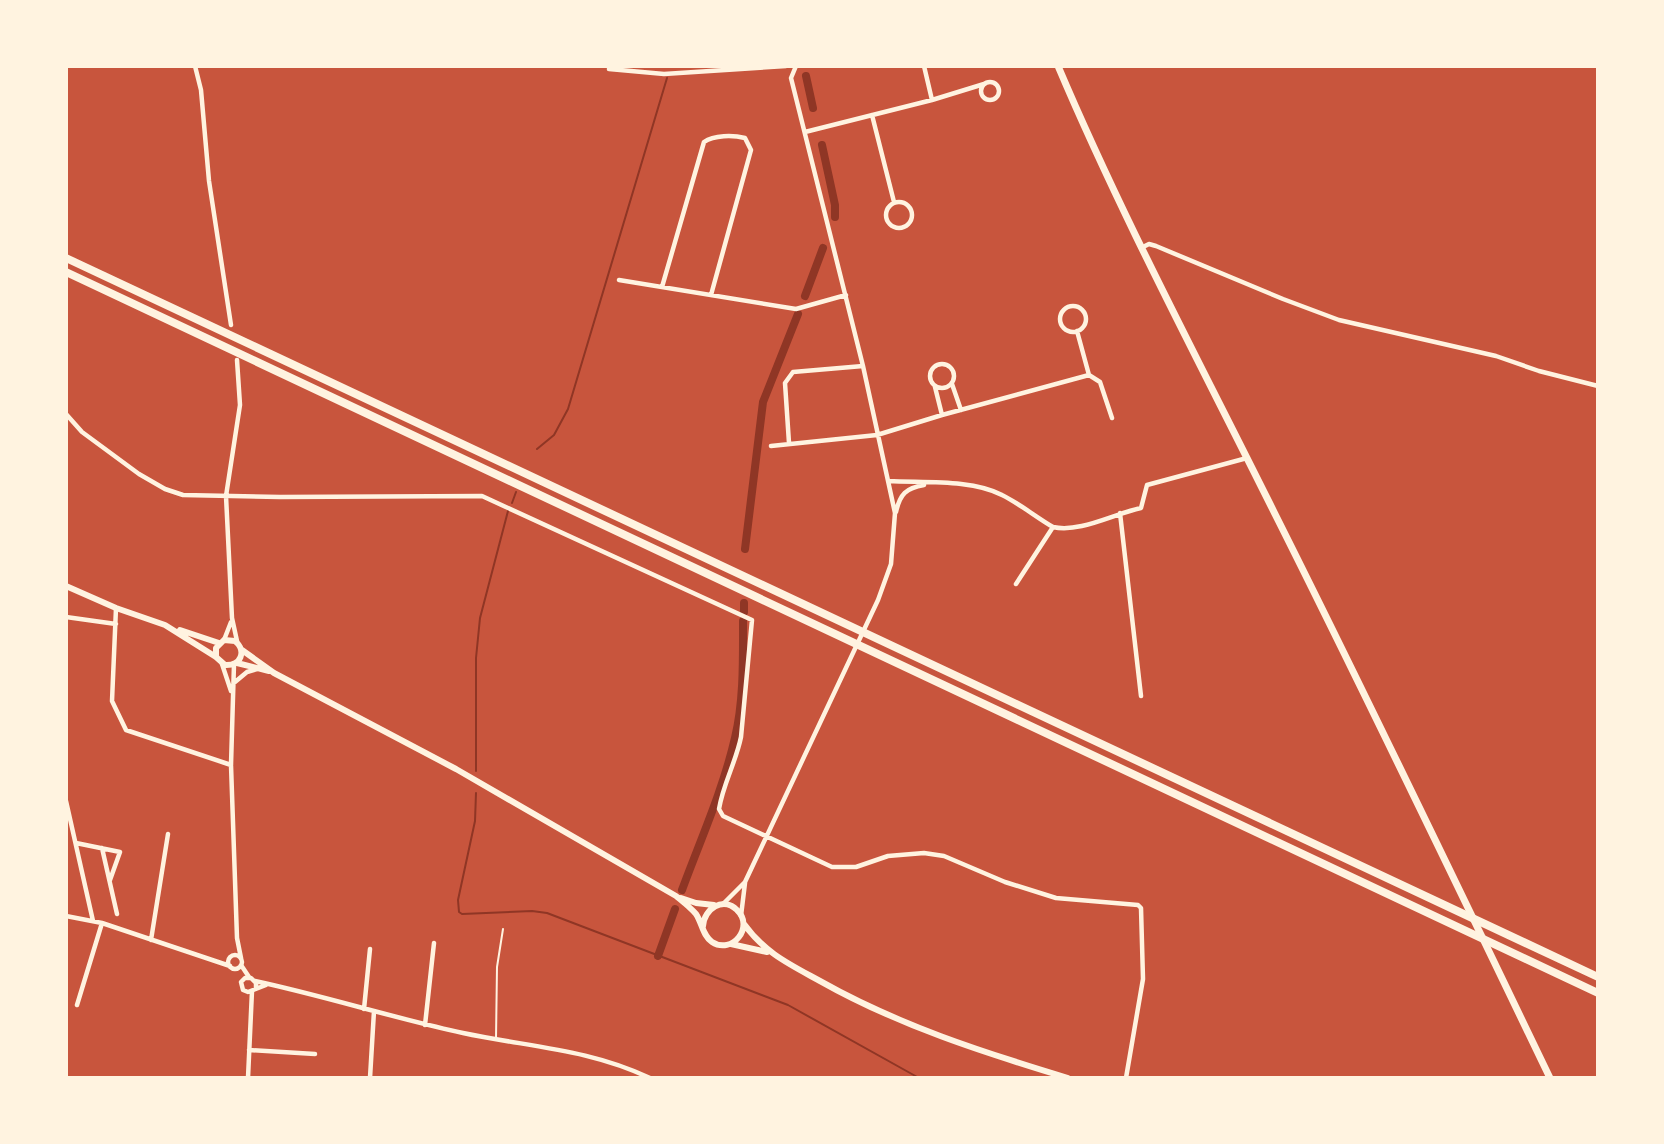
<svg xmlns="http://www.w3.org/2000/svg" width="1664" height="1144" font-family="'Crimson Pro',serif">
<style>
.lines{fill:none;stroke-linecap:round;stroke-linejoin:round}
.stream{stroke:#8f3625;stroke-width:2}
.canal{stroke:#8f3625;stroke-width:8}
.service{stroke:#fff3e0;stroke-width:2}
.minor{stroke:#fff3e0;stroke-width:4.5}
.secondary{stroke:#fff3e0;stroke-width:6}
.primary{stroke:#fff3e0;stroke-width:7}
.motorway{stroke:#fff3e0;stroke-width:8}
</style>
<rect width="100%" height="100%" fill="#c8553d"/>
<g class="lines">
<path class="stream" d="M537,449L554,435L568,409L667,78
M512,503L516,492
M476,771V658L480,618L508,511
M476,793L475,821L458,900L459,912L462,914L532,911L547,913L788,1005L919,1078"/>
<path class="canal" d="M806,76L813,108
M822,145L835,205V217
M805,296L823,248
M745,549L763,402L798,314
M744,612V603
M682,890C700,841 723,790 735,738C744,700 743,659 743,621
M658,956L675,909"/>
<path class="service" d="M496,1039L497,967L503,929"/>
<path class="minor" d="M195,66L201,90L209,181L231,325
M924,66L932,100
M609,69L664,74L786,66
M981 91a9 9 0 1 1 18 0a9 9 0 1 1-18 0Z
M872,115L894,202
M805,132L932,100L984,84
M886 215a13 13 0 1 1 26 0a13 13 0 1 1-26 0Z
M1141,248L1149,244L1156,246L1283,299L1339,320L1496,356L1539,371L1598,386
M619,280L796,309L846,295
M662,287L704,142C714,135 733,135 745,138L751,150L711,295
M1060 319a13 13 0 1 1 26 0a13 13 0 1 1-26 0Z
M1077,331L1089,375L1100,382L1112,418
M237,360L240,405L226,496L232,618L237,641
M930 376a12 12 0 1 1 24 0a12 12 0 1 1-24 0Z
M952,384L961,410
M935,387L942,415
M66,414L82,432L139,474L165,489L183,495L280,497L482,496L752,620L741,737C736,762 723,784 719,809L723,816L832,867H856L888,856L924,853L944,856L1005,882L1056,898L1138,905L1141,908L1143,979L1126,1078
M789,443L785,383L793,372L863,366
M771,446L877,435L942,415L1089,375
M889,481C923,483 972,479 1002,495C1020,504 1036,517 1053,527L1016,584
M896,512C900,494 906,488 924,485
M1120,513L1141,696
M1053,527C1080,533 1113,514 1141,508L1147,485L1247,458
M116,608L112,701L126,730L231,765
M66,617L116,624
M224,640L231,622
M222,664L231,691
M234,664L231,765L237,938L241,958
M235,682L247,672L257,669
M66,801L93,921
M76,843L120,852L110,880
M102,848L117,914
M723,904L745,882L878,600L891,564L895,513L863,366L791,78L796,66
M66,916L102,923L230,966
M741,916L745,883
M151,940L168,834
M228 962a7 7 0 1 1 14 0a7 7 0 1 1-14 0Z
M241,965L249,977
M255,981C325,996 393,1018 463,1033C529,1047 589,1049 650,1078
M256,988V983L251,978H245L241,982L243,990L248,992L266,985
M77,1005L102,923
M364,1009L370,949
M425,1025L434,943
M249,1050L315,1054
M248,1078L252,991
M370,1078L374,1011"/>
<path class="secondary" d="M66,586L116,608L165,625L216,657L225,665C241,666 247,651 235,641L224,640L216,648V657
M180,630L219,643
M242,650L274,673L456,769L676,896C682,901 690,907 696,914C702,923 703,936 712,942C732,955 755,927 737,910C723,896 704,909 703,926
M237,663L269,671
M681,898L696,903L714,905
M744,924C765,953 789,964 820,981C898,1025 982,1052 1068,1078
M731,944L767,952"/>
<path class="primary" d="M1058,66C1123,219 1201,365 1275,514C1369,701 1459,889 1550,1078"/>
<path class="motorway" d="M66,258L1598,977
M66,272L1598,993"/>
</g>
<rect width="1664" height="1144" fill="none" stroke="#fff3e0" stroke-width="136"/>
</svg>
